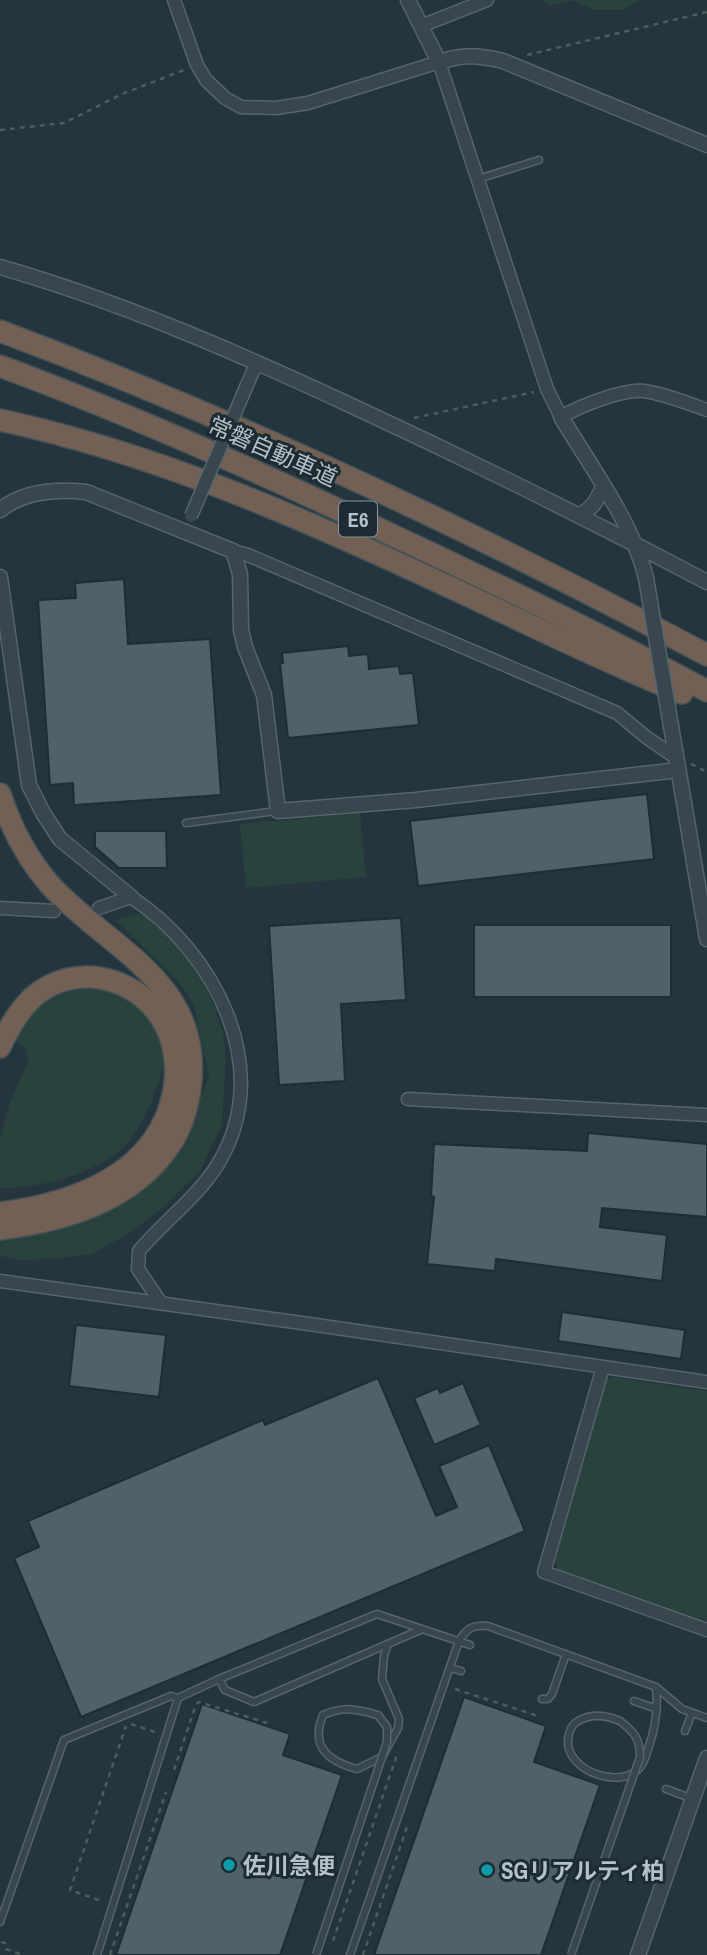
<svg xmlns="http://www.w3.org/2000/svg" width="707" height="1955" font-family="'Archivo Narrow','Noto Sans JP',sans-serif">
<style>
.green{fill:#29423d}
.building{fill:#4f626a;stroke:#1f2d34;stroke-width:2}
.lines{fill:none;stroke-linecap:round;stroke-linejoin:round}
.service-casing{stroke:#56646b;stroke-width:9}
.minor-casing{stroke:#56646b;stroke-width:15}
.tertiary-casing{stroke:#56646b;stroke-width:17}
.motorway-casing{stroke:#435158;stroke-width:24}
.path{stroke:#485f5b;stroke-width:2.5;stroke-dasharray:5 5;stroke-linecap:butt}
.service{stroke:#38464d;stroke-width:6}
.minor{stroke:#38464d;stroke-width:12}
.tertiary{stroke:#38464d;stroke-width:14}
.motorway{stroke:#736055;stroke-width:21}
.service-bridge-casing{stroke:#56646b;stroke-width:9;stroke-linecap:butt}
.minor-bridge-casing{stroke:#56646b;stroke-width:15;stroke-linecap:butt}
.tertiary-bridge-casing{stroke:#56646b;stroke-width:17;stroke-linecap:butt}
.service-bridge{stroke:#38464d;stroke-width:6}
.minor-bridge{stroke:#38464d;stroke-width:12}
.tertiary-bridge{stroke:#38464d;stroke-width:14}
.culture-dot{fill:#0f9aa8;stroke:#1d2b32;stroke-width:2.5}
.labels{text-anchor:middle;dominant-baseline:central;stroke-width:6;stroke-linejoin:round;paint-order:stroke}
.shield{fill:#1d2b32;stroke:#87949b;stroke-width:2}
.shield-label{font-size:21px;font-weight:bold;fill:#b4c1c8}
.street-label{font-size:23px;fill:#b4c1c8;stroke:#1d2b32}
.poi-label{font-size:23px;font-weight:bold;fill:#b4c1c8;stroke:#1d2b32;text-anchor:start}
</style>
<rect width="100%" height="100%" fill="#24353d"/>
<path class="green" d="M542,0H640L623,10H594L574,1L549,5Z
M360,813L366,877L246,888L240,824Z
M141,913L179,946L204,983L215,1009L223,1032L226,1058L222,1126L200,1170L160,1210L131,1232L92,1254L53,1259L19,1260L0,1256V1240L56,1227L132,1198L162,1174L179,1146L209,1077L194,1006L186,992L170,973L115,920Z
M72,984C92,986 111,986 129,995C146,1004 164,1034 164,1053C165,1077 142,1130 125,1146C93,1175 42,1188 0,1188V1138L10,1102L28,1062L26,1050L13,1038L28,1013L51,995Z
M612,1377L707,1391V1621L558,1570L555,1562L606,1381Z"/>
<path class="building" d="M124,579L128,644L210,639L221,795L74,805L73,783L50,785L38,600L76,598L75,583Z
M348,646L349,656L368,654L369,669L399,666L400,674L413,673L419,725L288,738L280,663H283L282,653Z
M647,794L654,859L418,886L410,821Z
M95,831H166L167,868H119L95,847Z
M401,918L406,1000L341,1004L345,1081L279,1085L269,926Z
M474,925H671V997H474Z
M588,1133L707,1144V1217L602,1208L600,1227L667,1235L662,1281L496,1259L495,1271L427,1264L434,1197L431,1196L434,1144L587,1151Z
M562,1312L685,1330L681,1359L558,1341Z
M76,1325L166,1335L159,1397L69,1386Z
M378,1378L436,1516L457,1507L439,1466L489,1445L525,1531L81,1717L14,1558L39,1547L28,1521L263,1420L265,1425Z
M463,1383L481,1425L434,1445L414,1398L438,1388L440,1393Z
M464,1697L546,1726L534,1762L600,1785L541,1955H374Z
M202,1704L290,1734L283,1755L342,1775L280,1955H116Z"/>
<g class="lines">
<g class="service-casing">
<path id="service" d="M478,179L539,160
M186,823L276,811
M451,1668L461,1671
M219,1679L225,1690L254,1702L420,1630
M542,1699H548L552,1694L566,1654
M634,1701L657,1709
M378,1715C355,1709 345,1706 323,1715C310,1747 328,1761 357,1769L382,1757L398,1728L399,1719L382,1679L384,1656L388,1644
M620,1721C606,1715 592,1713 578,1721C572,1724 569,1732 568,1739C565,1772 624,1791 641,1766C645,1761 647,1752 649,1746C656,1726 658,1707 656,1687
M685,1731L692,1713
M666,1789L693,1799
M0,1922L64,1740L171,1696L178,1698
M97,1955L178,1698L219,1679L377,1614L470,1645
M350,1955L459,1641C467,1628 472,1625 488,1626L656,1687L682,1709L707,1718"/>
</g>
<g class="minor-casing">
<path id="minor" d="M174,0L197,65L206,80L225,98L241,107L276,108L308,103L439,62L547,389L561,417C580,406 622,389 644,391C665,394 687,403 707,410
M421,26L487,0
M247,385L257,362
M233,551L248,555L617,713L646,737L675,757
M0,908L54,911
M99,908L131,897C215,952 276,1069 218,1164C197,1198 164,1221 139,1251L138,1269L161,1303
M408,1099L707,1115
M0,1281L309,1324L707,1382
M603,1367L544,1572L707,1630"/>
</g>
<g class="tertiary-casing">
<path id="tertiary" d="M408,0L439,62C464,54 478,55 503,61L707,145
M0,267C121,302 236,352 350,405C471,461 590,520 707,582
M561,417C590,465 633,524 646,578
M0,510C24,491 57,489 86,492L233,551L240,574L241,630L245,647L264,695L278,811L416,800L678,770
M579,515C593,509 597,500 603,487
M0,577L29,785L43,813L60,839L131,897
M671,726L707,939
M638,1955L707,1758"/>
</g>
<g class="motorway-casing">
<path id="motorway" d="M0,331C243,422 479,534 707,655
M0,366C134,416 265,474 394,536C499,585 604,636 707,691
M0,420C159,454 309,521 456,590C531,625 605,662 682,693
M0,794C11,828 27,859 51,886C107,947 199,981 191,1079C189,1102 183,1126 170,1145C132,1201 65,1221 0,1229
M0,1047C8,1029 18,1012 32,998C72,962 134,975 161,1018C175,1039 178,1067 174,1090C159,1174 74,1204 0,1213"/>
</g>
<path class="path" d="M527,55L707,12
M0,130L64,123L122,94L184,70
M414,418L534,392
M691,764L707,772
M455,1689L535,1715L537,1709
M131,1724L158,1733
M174,1770L196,1704L199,1702L267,1723
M99,1900L70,1890L126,1726
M333,1941L398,1752
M1,1942L5,1943L6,1949L20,1954
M110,1955L166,1792
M363,1955L407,1827"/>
<use href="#service" class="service"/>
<use href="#minor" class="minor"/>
<use href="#tertiary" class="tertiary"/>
<use href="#motorway" class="motorway"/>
<g class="service-bridge-casing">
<path id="service-bridge" d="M316,1955L387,1742V1727L378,1715
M571,1955L640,1757C640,1738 634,1732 620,1721"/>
</g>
<g class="minor-bridge-casing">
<path id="minor-bridge" d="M191,516L247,385"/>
</g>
<g class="tertiary-bridge-casing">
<path id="tertiary-bridge" d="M646,578L671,726"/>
</g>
<use href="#service-bridge" class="service-bridge"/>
<use href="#minor-bridge" class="minor-bridge"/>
<use href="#tertiary-bridge" class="tertiary-bridge"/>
</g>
<g class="culture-dot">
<circle cx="229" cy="1865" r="7"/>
<circle cx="487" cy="1870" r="7"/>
</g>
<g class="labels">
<rect class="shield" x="339" y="501.5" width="38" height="35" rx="5"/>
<g class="shield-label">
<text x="358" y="519">E6</text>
</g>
<g class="street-label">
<text transform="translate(273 451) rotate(24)">常磐自動車道</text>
</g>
<g class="poi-label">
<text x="243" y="1865">佐川急便</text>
<text x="501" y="1870">SGリアルティ柏</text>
</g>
</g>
</svg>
